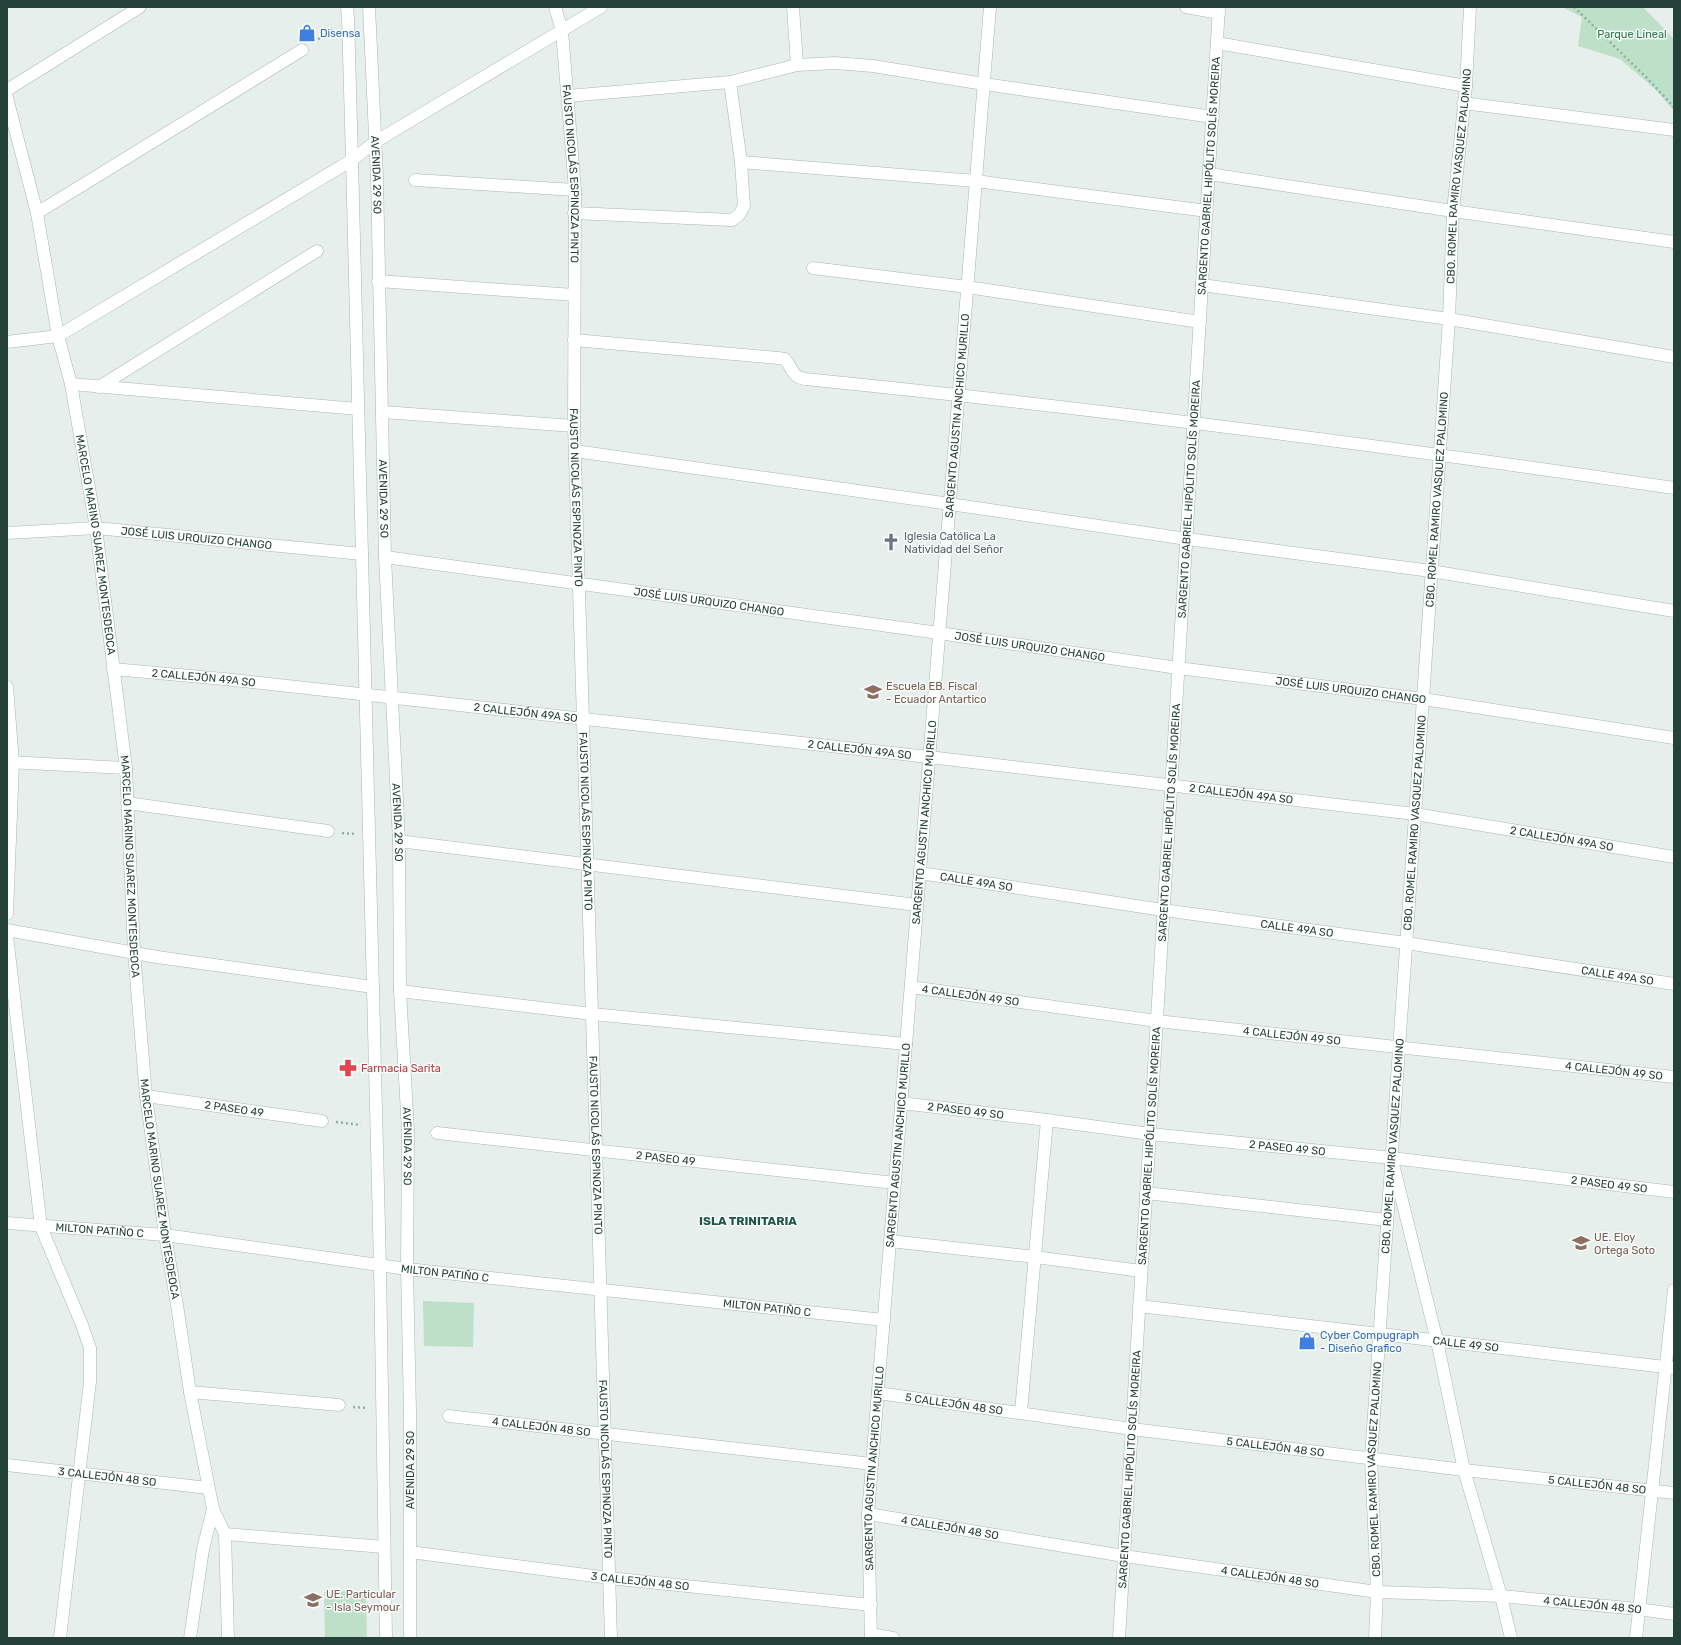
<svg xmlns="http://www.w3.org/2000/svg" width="1681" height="1645" font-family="Rubik,sans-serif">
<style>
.green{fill:#bfe0c8}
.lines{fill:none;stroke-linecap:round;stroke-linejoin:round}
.minor-casing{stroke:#a8b8b2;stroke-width:13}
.path{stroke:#86b3a5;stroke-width:2.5;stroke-dasharray:2 3;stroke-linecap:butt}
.minor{stroke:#fff;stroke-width:12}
.labels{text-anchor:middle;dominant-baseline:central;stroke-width:3;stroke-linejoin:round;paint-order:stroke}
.shop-label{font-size:11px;fill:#366cbe;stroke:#f7fbf9;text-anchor:start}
.park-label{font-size:11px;fill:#2d7a4b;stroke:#f7fbf9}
.street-label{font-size:11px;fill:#24423a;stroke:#f7fbf9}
.worship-label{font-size:11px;fill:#5b616d;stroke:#f7fbf9;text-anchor:start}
.education-label{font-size:11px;fill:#785e54;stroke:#f7fbf9;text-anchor:start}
.health-label{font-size:11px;fill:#be3a42;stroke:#f7fbf9;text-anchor:start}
.neighbourhood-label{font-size:12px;font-weight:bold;fill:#1f5548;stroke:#f7fbf9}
</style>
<rect width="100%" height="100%" fill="#e6efeb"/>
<path class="green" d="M1562,7H1643L1674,39V111L1655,89L1620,59L1578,46L1582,17Z
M423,1301L474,1303L473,1347L424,1346Z
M366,1591L367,1638H325L324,1592Z"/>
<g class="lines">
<g class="minor-casing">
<g id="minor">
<path d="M347,7L348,18L352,160L380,1266L386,1638"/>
<path id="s1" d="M369,7L377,178L385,557L399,841L400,991L408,1131L407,1269L410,1412V1638"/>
<path id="s2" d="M555,7L562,31L575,190L574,426L611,1638"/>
<path d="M793,7L797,65"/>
<path d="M1186,7L1219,13"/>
<path d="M1217,43L1466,86"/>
<path d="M7,90L140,7"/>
<path d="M568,96L730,82L797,65L835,63L873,66L984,84L1213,117"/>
<path id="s3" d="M7,98L37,213L58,336L71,384L96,528L126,768L134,952L146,1096L165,1235L177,1305L190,1392L213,1509L225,1534L228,1638"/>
<path d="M1463,103L1674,130"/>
<path d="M741,162L976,181L1207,211"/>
<path d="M1209,174L1453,211L1674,242"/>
<path d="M415,180L575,190"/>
<path d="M37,213L302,50"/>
<path d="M574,213L732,220L739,215L744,206L741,162L730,82"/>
<path d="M813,268L967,287L1200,322"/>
<path d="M378,281L574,295"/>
<path d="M1202,285L1449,319L1674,357"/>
<path d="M574,340L778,358L785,359C793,368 790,376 805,379C1095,408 1385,446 1674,488"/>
<path d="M7,342L58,336L352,160L375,142L601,7"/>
<path d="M71,384L358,409"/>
<path d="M99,387L317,251"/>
<path d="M383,412L574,426"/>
<path d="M575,451L950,504L1187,539L1431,571L1674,611"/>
<path id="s4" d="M7,533L96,528L362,554"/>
<path id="s5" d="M385,557L939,633L1178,668L1423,699L1674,738"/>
<path id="s6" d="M113,669L224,679L929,757L1415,814L1674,857"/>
<path d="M7,687L13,763L7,914"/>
<path d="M7,762L126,768"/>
<path d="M127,803L328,831"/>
<path d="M399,841L917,905"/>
<path id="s7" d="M920,873L1163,910L1406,943L1674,984"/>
<path d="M7,930L157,957L373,987"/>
<path d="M7,936L41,1227L82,1325L90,1348V1382L60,1638"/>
<path id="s8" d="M911,987L1157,1021L1674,1077"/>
<path d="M400,991L592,1014L906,1044"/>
<path id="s9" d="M146,1096L322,1121"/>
<path id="s10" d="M901,1103L1047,1120L1150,1134L1392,1158L1674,1192"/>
<path id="s11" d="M437,1133L895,1183"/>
<path d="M1394,1168L1437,1341L1464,1470L1501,1596L1511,1638"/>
<path d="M1146,1193L1387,1220"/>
<path id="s12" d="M7,1223L165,1235L407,1269L884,1320"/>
<path d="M890,1241L1035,1257L1141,1271"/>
<path id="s13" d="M1139,1306L1674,1368"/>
<path d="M190,1392L339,1405"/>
<path id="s14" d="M878,1393L1132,1429L1464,1470L1674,1493"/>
<path d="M1021,1412L1047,1120"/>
<path id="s15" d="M449,1416L872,1464"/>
<path id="s16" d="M7,1465L208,1488"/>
<path id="s17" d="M868,1514L1124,1556L1377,1592L1501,1596L1638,1609L1674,1614"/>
<path d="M225,1534L384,1547"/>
<path id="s18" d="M410,1552L609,1578L871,1605"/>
<path d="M871,1634L893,1638"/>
<path d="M190,1638L203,1549L213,1509"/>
<path id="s19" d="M871,1638L868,1514L990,7"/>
<path id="s20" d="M1119,1638L1219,7"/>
<path id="s21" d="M1375,1638L1377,1592L1371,1458L1449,319L1453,211L1466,86L1470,7"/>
<path d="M1636,1638L1674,1290"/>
</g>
</g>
<path class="path" d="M1574,7L1647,78L1674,107
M314,42L333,29
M342,833L355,834
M336,1122L361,1125
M353,1407L368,1408"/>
<use href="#minor" class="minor"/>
</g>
<defs>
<g id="shop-bare" transform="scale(1.38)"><path d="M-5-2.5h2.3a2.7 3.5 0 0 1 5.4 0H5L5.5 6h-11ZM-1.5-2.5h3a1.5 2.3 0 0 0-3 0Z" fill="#3f7fe0" stroke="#f7fbf9" stroke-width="2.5" paint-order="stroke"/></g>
<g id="church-bare" transform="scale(1.38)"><path d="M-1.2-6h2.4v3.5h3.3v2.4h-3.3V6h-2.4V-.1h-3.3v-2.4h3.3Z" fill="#6b7280" stroke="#f7fbf9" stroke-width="2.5" paint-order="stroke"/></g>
<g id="school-bare" transform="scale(1.38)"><path d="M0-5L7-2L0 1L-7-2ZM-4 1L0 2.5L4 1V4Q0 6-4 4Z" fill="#8d6e63" stroke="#f7fbf9" stroke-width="2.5" paint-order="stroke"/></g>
<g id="pharmacy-bare" transform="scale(1.38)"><path d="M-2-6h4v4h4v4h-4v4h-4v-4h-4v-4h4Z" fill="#e0444e" stroke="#f7fbf9" stroke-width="2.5" paint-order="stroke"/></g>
</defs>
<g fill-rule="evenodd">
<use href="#shop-bare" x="307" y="33"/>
<use href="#church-bare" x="891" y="542"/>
<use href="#school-bare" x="873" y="692"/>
<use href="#pharmacy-bare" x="348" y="1068"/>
<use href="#school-bare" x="1581" y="1243"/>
<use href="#shop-bare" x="1307" y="1341"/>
<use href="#school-bare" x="313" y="1600"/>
</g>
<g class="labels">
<g class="shop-label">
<text x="320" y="33">Disensa</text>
<text x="1320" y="1335">Cyber Compugraph<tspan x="1320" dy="13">- Diseño Grafico</tspan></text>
</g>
<g class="park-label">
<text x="1632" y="34">Parque Lineal</text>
</g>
<g class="street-label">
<text stroke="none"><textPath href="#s2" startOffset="168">FAUSTO NICOLÁS ESPINOZA PINTO</textPath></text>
<text stroke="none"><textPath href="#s1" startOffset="168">AVENIDA 29 SO</textPath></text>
<text stroke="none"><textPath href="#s20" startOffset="1465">SARGENTO GABRIEL HIPÓLITO SOLÍS MOREIRA</textPath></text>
<text stroke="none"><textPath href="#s21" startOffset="1465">CBO. ROMEL RAMIRO VASQUEZ PALOMINO</textPath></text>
<text stroke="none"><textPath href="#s19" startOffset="1226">SARGENTO AGUSTIN ANCHICO MURILLO</textPath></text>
<text stroke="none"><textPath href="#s2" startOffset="492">FAUSTO NICOLÁS ESPINOZA PINTO</textPath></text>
<text stroke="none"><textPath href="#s1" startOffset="492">AVENIDA 29 SO</textPath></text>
<text stroke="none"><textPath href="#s20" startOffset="1141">SARGENTO GABRIEL HIPÓLITO SOLÍS MOREIRA</textPath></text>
<text stroke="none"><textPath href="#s21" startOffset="1141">CBO. ROMEL RAMIRO VASQUEZ PALOMINO</textPath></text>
<text stroke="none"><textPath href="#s4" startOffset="190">JOSÉ LUIS URQUIZO CHANGO</textPath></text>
<text stroke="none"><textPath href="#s3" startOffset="456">MARCELO MARINO SUAREZ MONTESDEOCA</textPath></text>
<text stroke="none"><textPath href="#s5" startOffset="327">JOSÉ LUIS URQUIZO CHANGO</textPath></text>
<text stroke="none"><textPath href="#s5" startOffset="651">JOSÉ LUIS URQUIZO CHANGO</textPath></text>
<text stroke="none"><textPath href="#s6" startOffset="91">2 CALLEJÓN 49A SO</textPath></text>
<text stroke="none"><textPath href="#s5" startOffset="975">JOSÉ LUIS URQUIZO CHANGO</textPath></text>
<text stroke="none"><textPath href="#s6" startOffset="415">2 CALLEJÓN 49A SO</textPath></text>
<text stroke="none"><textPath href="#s6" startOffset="751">2 CALLEJÓN 49A SO</textPath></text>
<text stroke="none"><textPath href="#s6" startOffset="1135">2 CALLEJÓN 49A SO</textPath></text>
<text stroke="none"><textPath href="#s1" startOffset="816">AVENIDA 29 SO</textPath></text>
<text stroke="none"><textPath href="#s2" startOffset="816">FAUSTO NICOLÁS ESPINOZA PINTO</textPath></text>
<text stroke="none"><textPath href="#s19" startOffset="818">SARGENTO AGUSTIN ANCHICO MURILLO</textPath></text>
<text stroke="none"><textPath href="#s20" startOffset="817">SARGENTO GABRIEL HIPÓLITO SOLÍS MOREIRA</textPath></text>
<text stroke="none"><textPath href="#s21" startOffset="817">CBO. ROMEL RAMIRO VASQUEZ PALOMINO</textPath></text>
<text stroke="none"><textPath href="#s6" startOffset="1459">2 CALLEJÓN 49A SO</textPath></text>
<text stroke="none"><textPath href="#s3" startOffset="780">MARCELO MARINO SUAREZ MONTESDEOCA</textPath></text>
<text stroke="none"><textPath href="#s7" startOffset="57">CALLE 49A SO</textPath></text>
<text stroke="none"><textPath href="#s7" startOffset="381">CALLE 49A SO</textPath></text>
<text stroke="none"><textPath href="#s7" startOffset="705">CALLE 49A SO</textPath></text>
<text stroke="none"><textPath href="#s8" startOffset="60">4 CALLEJÓN 49 SO</textPath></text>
<text stroke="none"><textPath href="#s8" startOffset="384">4 CALLEJÓN 49 SO</textPath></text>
<text stroke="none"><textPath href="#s8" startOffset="708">4 CALLEJÓN 49 SO</textPath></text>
<text stroke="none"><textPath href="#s9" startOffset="89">2 PASEO 49</textPath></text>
<text stroke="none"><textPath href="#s10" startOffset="65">2 PASEO 49 SO</textPath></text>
<text stroke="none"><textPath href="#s19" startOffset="494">SARGENTO AGUSTIN ANCHICO MURILLO</textPath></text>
<text stroke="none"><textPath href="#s1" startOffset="1140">AVENIDA 29 SO</textPath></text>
<text stroke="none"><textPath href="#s2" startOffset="1140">FAUSTO NICOLÁS ESPINOZA PINTO</textPath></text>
<text stroke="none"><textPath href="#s20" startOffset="493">SARGENTO GABRIEL HIPÓLITO SOLÍS MOREIRA</textPath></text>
<text stroke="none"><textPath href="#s21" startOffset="493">CBO. ROMEL RAMIRO VASQUEZ PALOMINO</textPath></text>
<text stroke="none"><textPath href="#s10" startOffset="389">2 PASEO 49 SO</textPath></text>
<text stroke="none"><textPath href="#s11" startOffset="230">2 PASEO 49</textPath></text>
<text stroke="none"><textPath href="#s10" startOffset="713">2 PASEO 49 SO</textPath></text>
<text stroke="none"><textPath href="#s3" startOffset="1104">MARCELO MARINO SUAREZ MONTESDEOCA</textPath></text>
<text stroke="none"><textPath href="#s12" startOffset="93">MILTON PATIÑO C</textPath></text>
<text stroke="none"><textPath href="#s12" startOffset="441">MILTON PATIÑO C</textPath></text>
<text stroke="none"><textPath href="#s12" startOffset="765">MILTON PATIÑO C</textPath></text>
<text stroke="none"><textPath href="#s13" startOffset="329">CALLE 49 SO</textPath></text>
<text stroke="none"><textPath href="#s14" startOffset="77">5 CALLEJÓN 48 SO</textPath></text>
<text stroke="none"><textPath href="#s15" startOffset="93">4 CALLEJÓN 48 SO</textPath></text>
<text stroke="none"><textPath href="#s14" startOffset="401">5 CALLEJÓN 48 SO</textPath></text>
<text stroke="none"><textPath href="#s19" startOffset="170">SARGENTO AGUSTIN ANCHICO MURILLO</textPath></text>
<text stroke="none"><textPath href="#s2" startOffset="1464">FAUSTO NICOLÁS ESPINOZA PINTO</textPath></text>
<text stroke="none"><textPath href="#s20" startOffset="169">SARGENTO GABRIEL HIPÓLITO SOLÍS MOREIRA</textPath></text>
<text stroke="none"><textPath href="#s21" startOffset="169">CBO. ROMEL RAMIRO VASQUEZ PALOMINO</textPath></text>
<text transform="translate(410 1470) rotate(-90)">AVENIDA 29 SO</text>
<text stroke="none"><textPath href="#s16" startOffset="101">3 CALLEJÓN 48 SO</textPath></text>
<text stroke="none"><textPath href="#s14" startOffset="725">5 CALLEJÓN 48 SO</textPath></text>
<text stroke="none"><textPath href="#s17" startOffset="83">4 CALLEJÓN 48 SO</textPath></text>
<text stroke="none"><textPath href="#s17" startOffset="407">4 CALLEJÓN 48 SO</textPath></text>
<text stroke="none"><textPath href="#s18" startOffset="232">3 CALLEJÓN 48 SO</textPath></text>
<text stroke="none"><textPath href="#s17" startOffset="731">4 CALLEJÓN 48 SO</textPath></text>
</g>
<g class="worship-label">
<text x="904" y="536">Iglesia Católica La<tspan x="904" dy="13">Natividad del Señor</tspan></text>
</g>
<g class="education-label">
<text x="886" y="686">Escuela EB. Fiscal<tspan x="886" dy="13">- Ecuador Antartico</tspan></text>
<text x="1594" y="1237">UE. Eloy<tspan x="1594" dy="13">Ortega Soto</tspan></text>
<text x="326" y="1594">UE. Particular<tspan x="326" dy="13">- Isla Seymour</tspan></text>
</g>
<g class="health-label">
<text x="361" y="1068">Farmacia Sarita</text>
</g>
<g class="neighbourhood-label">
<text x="748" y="1221">ISLA TRINITARIA</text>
</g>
</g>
<rect width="1681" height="1645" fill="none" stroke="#24423a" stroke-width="16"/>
</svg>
